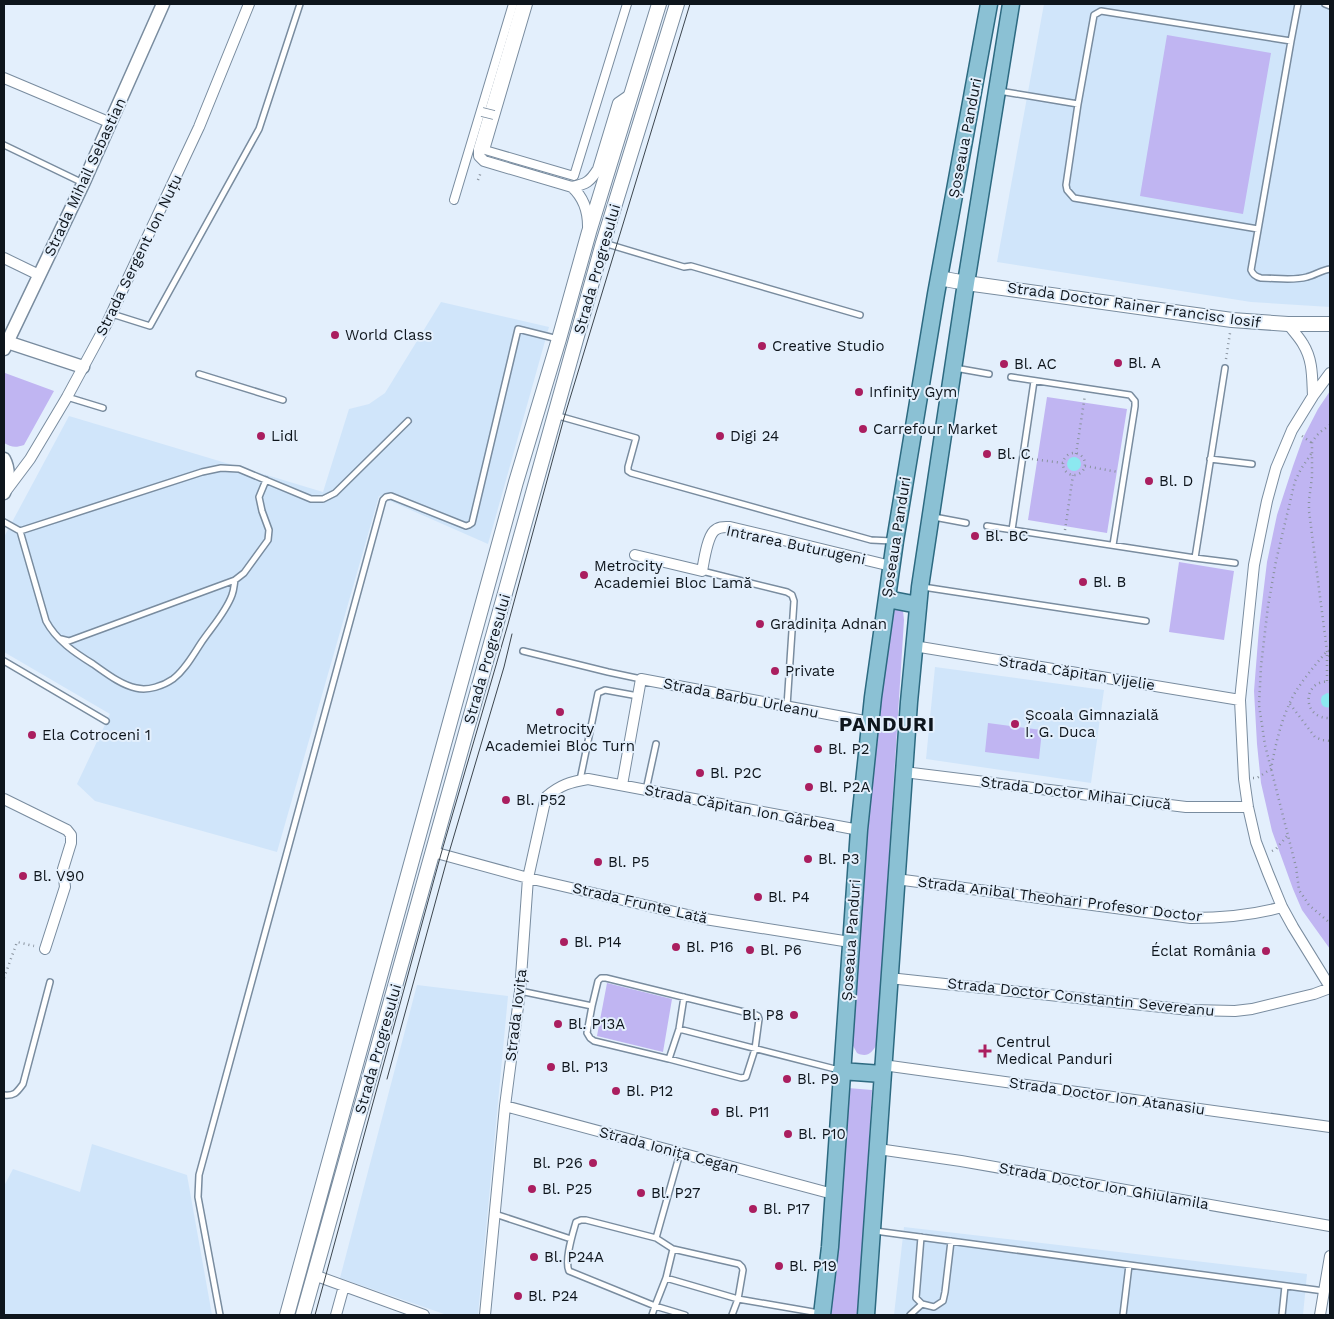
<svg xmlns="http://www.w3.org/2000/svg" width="1334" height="1319" font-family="'Work Sans',sans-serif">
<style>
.built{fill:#d0e5fa}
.green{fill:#c0b5f2}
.water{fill:#8ce8f0}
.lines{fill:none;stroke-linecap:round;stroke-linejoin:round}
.service-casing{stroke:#798c9f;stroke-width:8}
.pedestrian-casing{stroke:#798c9f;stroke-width:10}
.minor-casing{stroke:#798c9f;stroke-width:12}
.tertiary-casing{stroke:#798c9f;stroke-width:15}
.secondary-casing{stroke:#798c9f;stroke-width:16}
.primary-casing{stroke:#2d6a81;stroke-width:19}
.path{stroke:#88929d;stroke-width:2.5;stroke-dasharray:1 4;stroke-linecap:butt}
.service{stroke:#fff;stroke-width:5}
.pedestrian{stroke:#fff;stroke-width:8}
.minor{stroke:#fff;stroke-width:10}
.tertiary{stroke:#fff;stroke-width:12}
.secondary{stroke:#fff;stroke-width:14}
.primary{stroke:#8bc1d4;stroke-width:16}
.tram{stroke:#3c454d;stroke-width:1}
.pedestrian-bridge-casing{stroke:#798c9f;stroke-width:10;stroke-linecap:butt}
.pedestrian-bridge{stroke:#fff;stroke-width:8}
.poi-dot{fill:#aa1e5f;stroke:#e3effc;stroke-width:2}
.labels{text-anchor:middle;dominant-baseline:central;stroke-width:4;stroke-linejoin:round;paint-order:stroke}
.street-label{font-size:15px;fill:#0e151c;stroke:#e3effc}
.poi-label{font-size:15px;fill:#0e151c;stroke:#e3effc;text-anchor:start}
.district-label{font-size:20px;font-weight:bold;letter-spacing:1px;fill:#0e151c;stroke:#e3effc}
</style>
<rect width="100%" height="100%" fill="#e3effc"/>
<path class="built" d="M1044,4H1330V307L1251,302L997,262Z
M441,302L549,327L488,544L379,496L277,852L95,801L77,784L110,714L4,652V537L69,416L323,492L349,409L369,404L385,393Z
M935,667L1104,690L1091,783L926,759Z
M417,985L508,996L478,1315H447L340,1278Z
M92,1144L187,1175L212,1315H4V1186L13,1169L80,1192Z
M904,1227L1307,1274L1303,1315H894Z"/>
<path class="green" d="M1167,35L1271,53L1243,214L1140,196Z
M5,373L54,391L24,445C15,448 11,447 4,443V376Z
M1330,391V949L1302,910L1293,889L1272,831L1261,783L1257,744L1254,691L1259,628L1267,562L1277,515L1293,466L1303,438L1318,409Z
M1047,397L1127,409L1107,533L1028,520Z
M1179,562L1234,571L1224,640L1169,632Z
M898,609L903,611L904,620L877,1044C872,1053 867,1058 857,1053L851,1042L866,840L885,648L890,620L894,610Z
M988,723L1042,730L1039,759L985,752Z
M607,983L672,999L663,1052L597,1036Z
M848,1088L872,1090L865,1206L857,1315H830C839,1240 844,1164 848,1088Z"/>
<path class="water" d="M1067 464a7 7 0 1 1 14 0a7 7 0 1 1-14 0Z
M1327,693L1330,694V707C1323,709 1319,703 1322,696Z"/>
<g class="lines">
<g class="service-casing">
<path id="service" d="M1325,4L1330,6
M1291,41L1298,4
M999,91L1078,104L1066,185L1067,190L1074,198L1258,229
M1078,104L1094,15L1101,11L1291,41L1251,270C1253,275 1256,277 1261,278C1276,278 1293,281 1307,277C1315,275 1322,270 1330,269
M4,145L83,183
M604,243L684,267L691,266L860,315
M112,314L150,326L259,129L300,4
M955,368L989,374
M199,374L283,400
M1011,377L1130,395L1135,401V406L1113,545
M67,397L103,408
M555,415L636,438L628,467V471L631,473L871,540L892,541
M1210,459L1252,464
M934,517L966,523
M4,522L20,531L46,621C56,640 75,653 93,664C106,673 121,685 136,688C148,691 163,686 173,679C185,670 193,655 201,643C211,628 226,612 232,595C234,590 234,585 235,580
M987,526L1195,558L1225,368
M1012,530L1034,381
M20,531L202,472L221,468L239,469L311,499H323L335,493L408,421
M1195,558L1235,563
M702,571L787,592L792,595L794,601L787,706
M923,587L1146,621
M61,639L69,641L235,580L244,573L268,540L269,530L262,511L259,497L266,480
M523,651L608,672L641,679
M4,661L106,721
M580,780L598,693L605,690L638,696
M646,790L656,744
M601,978H606L756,1015L758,1016L759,1019L755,1049L746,1077L741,1078L669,1059L594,1041L590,1038L587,1033L592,1006L598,981Z
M520,991L592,1006
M679,1029L839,1070
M669,1059L679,1029L684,997
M4,1095C15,1096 17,1092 23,1084L50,982
M495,1214L571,1239
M581,1220H586L656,1238L673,1249L666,1278L655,1306L569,1271C564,1260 573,1233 576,1222Z
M875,1231L1324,1291
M921,1237L916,1298L922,1304L934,1307L943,1301L945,1292L951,1241
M656,1238L680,1153
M673,1249L739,1264L742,1267L743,1270L738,1299L732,1315
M666,1278L738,1299L819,1313
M220,1315L198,1197L199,1175L383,500L386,497L391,496L466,526L469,525L472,523L518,329L558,339
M652,1315L655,1306L685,1315
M910,1315L922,1304
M1123,1315L1129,1265
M1282,1315L1285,1286"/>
</g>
<g class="pedestrian-casing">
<path id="pedestrian" d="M528,4L485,150L574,176L627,4
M454,200L513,4"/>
</g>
<g class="minor-casing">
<path id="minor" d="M522,4L479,149V156L484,161L572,187C584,198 588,211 588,226
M4,78L111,123
M572,187C586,184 590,182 598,169L618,103L631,94
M4,258L39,275
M1288,324C1293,331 1299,337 1303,344C1313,360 1312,377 1313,396
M1330,373L1313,396L1292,430L1276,468L1267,501L1254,565L1240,700L1244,779L1248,807L1256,842L1268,873L1282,907L1293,927L1330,987
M6,491L30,459L67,397L107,323L199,127L249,4
M635,555L702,571C704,561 707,538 714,531C719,526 725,527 730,527L891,566
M914,646L1240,700
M904,772L1186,807H1248
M622,785L641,679L870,722
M4,799L67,830L71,835V843L63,869L65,887L45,949
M433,852L528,878L705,919L850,942
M896,879L1191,918C1222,918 1253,915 1282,907
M889,978L1190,1010L1235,1011L1252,1009L1314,994L1330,988
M883,1065L1330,1127
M505,1106L833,1194
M878,1149L961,1161L1330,1226
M314,1275L424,1315
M336,1315L344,1286
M485,1315L505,1106L520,991L528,878L546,797C560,785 570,782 588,779L859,830
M1320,1315L1330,1256"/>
</g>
<g class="tertiary-casing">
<path id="tertiary" d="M7,342L83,367
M4,349L83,184L163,4
M4,459C10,470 8,482 4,493"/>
</g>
<g class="secondary-casing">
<path id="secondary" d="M939,278L966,283L1232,320L1288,324H1330
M287,1315L516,482L559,339L589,232L659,4
M303,1315L603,243L677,4"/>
</g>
<g class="primary-casing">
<path id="primary" d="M887,599L918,605
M841,1071L882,1074
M822,1315L830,1247L859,830L873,697L895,541L936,294L989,4
M866,1315L909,702L920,587L966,283L1011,4"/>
</g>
<path class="path" d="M478,180L481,172
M1226,359L1230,333
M1330,425C1323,430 1316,434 1312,443V477L1309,500V511L1327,651L1330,658
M1302,436L1312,443
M1063 464a11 11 0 1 1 22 0a11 11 0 1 1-22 0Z
M1076,454L1085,395
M1311,454L1301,469L1295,481L1276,561L1268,606L1261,666L1259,705L1265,745L1296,867L1299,890L1309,905L1330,923
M1032,459L1063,463
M1085,466L1118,472
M1065,530L1073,475
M1327,681V653
M1330,682C1303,678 1300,719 1330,718
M1290,704L1315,737L1322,740L1330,741
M1253,778H1257L1271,769C1276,742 1282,715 1296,691C1305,677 1316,664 1327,651H1330
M1272,851L1276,849L1287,836
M4,978L17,942L34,946"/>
<use href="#service" class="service"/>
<use href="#pedestrian" class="pedestrian"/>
<use href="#minor" class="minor"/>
<use href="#tertiary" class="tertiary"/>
<use href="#secondary" class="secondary"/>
<use href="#primary" class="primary"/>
<path class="tram" d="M387,1079L448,856L504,667L512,634
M315,1315L441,854L508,624L564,418L690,4"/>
<g class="pedestrian-bridge-casing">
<path id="pedestrian-bridge" d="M482,112L494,115"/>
</g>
<use href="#pedestrian-bridge" class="pedestrian-bridge"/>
</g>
<g class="poi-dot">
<circle cx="335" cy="335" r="5"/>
<circle cx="762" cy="346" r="5"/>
<circle cx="1118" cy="363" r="5"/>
<circle cx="1004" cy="364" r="5"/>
<circle cx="859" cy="392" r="5"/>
<circle cx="863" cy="429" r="5"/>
<circle cx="261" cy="436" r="5"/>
<circle cx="720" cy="436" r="5"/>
<circle cx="987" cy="454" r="5"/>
<circle cx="1149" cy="481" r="5"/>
<circle cx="975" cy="536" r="5"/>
<circle cx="584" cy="575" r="5"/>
<circle cx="1083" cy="582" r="5"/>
<circle cx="760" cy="624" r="5"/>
<circle cx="775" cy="671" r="5"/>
<circle cx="560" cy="712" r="5"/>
<circle cx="1015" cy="724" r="5"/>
<circle cx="32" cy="735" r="5"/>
<circle cx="818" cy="749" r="5"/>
<circle cx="700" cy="773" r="5"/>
<circle cx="809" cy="787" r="5"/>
<circle cx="506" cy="800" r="5"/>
<circle cx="808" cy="859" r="5"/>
<circle cx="598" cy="862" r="5"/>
<circle cx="23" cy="876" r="5"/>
<circle cx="758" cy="897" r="5"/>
<circle cx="564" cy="942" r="5"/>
<circle cx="676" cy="947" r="5"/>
<circle cx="750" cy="950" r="5"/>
<circle cx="1266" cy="951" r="5"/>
<circle cx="794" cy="1015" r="5"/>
<circle cx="558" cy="1024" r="5"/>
<path d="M982.5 1043.5h5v5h5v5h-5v5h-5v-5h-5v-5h5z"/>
<circle cx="551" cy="1067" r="5"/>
<circle cx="787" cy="1079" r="5"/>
<circle cx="616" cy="1091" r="5"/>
<circle cx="715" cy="1112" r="5"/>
<circle cx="788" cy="1134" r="5"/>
<circle cx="593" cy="1163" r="5"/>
<circle cx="532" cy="1189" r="5"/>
<circle cx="641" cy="1193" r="5"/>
<circle cx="753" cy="1209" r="5"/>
<circle cx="534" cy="1257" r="5"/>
<circle cx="779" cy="1266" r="5"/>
<circle cx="518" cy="1296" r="5"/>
</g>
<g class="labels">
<g class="street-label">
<text transform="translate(965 138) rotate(-79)">Șoseaua Panduri</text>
<text transform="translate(85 177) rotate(-65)">Strada Mihail Sebastian</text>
<text transform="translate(139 255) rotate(-64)">Strada Sergent Ion Nuțu</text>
<text transform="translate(597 269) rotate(-74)">Strada Progresului</text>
<text transform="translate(1134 305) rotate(8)">Strada Doctor Rainer Francisc Iosif</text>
<text transform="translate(896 537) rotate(-81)">Șoseaua Panduri</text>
<text transform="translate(796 545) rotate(12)">Intrarea Buturugeni</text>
<text transform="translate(487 659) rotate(-74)">Strada Progresului</text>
<text transform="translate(1077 673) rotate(9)">Strada Căpitan Vijelie</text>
<text transform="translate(741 698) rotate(11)">Strada Barbu Urleanu</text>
<text transform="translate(1076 793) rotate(7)">Strada Doctor Mihai Ciucă</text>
<text transform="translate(740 808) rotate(11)">Strada Căpitan Ion Gârbea</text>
<text transform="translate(1060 899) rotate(7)">Strada Anibal Theohari Profesor Doctor</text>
<text transform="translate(640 903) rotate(13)">Strada Frunte Lată</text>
<text transform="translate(851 940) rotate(-86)">Șoseaua Panduri</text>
<text transform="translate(1081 997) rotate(6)">Strada Doctor Constantin Severeanu</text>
<text transform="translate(516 1015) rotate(-83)">Strada Iovița</text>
<text transform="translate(378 1049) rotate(-74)">Strada Progresului</text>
<text transform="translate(1107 1096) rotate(8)">Strada Doctor Ion Atanasiu</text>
<text transform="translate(669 1150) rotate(15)">Strada Ionița Cegan</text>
<text transform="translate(1104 1186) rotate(10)">Strada Doctor Ion Ghiulamila</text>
</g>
<g class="poi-label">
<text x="345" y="335">World Class</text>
<text x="772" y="346">Creative Studio</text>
<text x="1128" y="363">Bl. A</text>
<text x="1014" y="364">Bl. AC</text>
<text x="869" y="392">Infinity Gym</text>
<text x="873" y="429">Carrefour Market</text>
<text x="271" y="436">Lidl</text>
<text x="730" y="436">Digi 24</text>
<text x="997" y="454">Bl. C</text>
<text x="1159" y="481">Bl. D</text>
<text x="985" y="536">Bl. BC</text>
<text x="594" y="566">Metrocity<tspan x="594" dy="17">Academiei Bloc Lamă</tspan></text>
<text x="1093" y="582">Bl. B</text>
<text x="770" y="624">Gradinița Adnan</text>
<text x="785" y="671">Private</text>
<text x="1025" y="715">Școala Gimnazială<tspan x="1025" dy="17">I. G. Duca</tspan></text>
<text x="560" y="729" text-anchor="middle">Metrocity<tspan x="560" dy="17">Academiei Bloc Turn</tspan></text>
<text x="42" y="735">Ela Cotroceni 1</text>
<text x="828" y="749">Bl. P2</text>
<text x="710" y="773">Bl. P2C</text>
<text x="819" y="787">Bl. P2A</text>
<text x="516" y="800">Bl. P52</text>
<text x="818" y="859">Bl. P3</text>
<text x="608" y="862">Bl. P5</text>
<text x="33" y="876">Bl. V90</text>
<text x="768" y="897">Bl. P4</text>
<text x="574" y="942">Bl. P14</text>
<text x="686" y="947">Bl. P16</text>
<text x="760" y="950">Bl. P6</text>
<text x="1256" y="951" text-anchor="end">Éclat România</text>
<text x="784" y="1015" text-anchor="end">Bl. P8</text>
<text x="568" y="1024">Bl. P13A</text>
<text x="996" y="1042">Centrul<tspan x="996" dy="17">Medical Panduri</tspan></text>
<text x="561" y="1067">Bl. P13</text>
<text x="797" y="1079">Bl. P9</text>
<text x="626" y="1091">Bl. P12</text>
<text x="725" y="1112">Bl. P11</text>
<text x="798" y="1134">Bl. P10</text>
<text x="583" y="1163" text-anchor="end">Bl. P26</text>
<text x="542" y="1189">Bl. P25</text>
<text x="651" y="1193">Bl. P27</text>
<text x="763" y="1209">Bl. P17</text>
<text x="544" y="1257">Bl. P24A</text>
<text x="789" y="1266">Bl. P19</text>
<text x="528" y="1296">Bl. P24</text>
</g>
<g class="district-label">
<text x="887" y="724">PANDURI</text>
</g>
</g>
<rect width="1334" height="1319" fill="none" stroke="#0e151c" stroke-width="10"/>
</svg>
